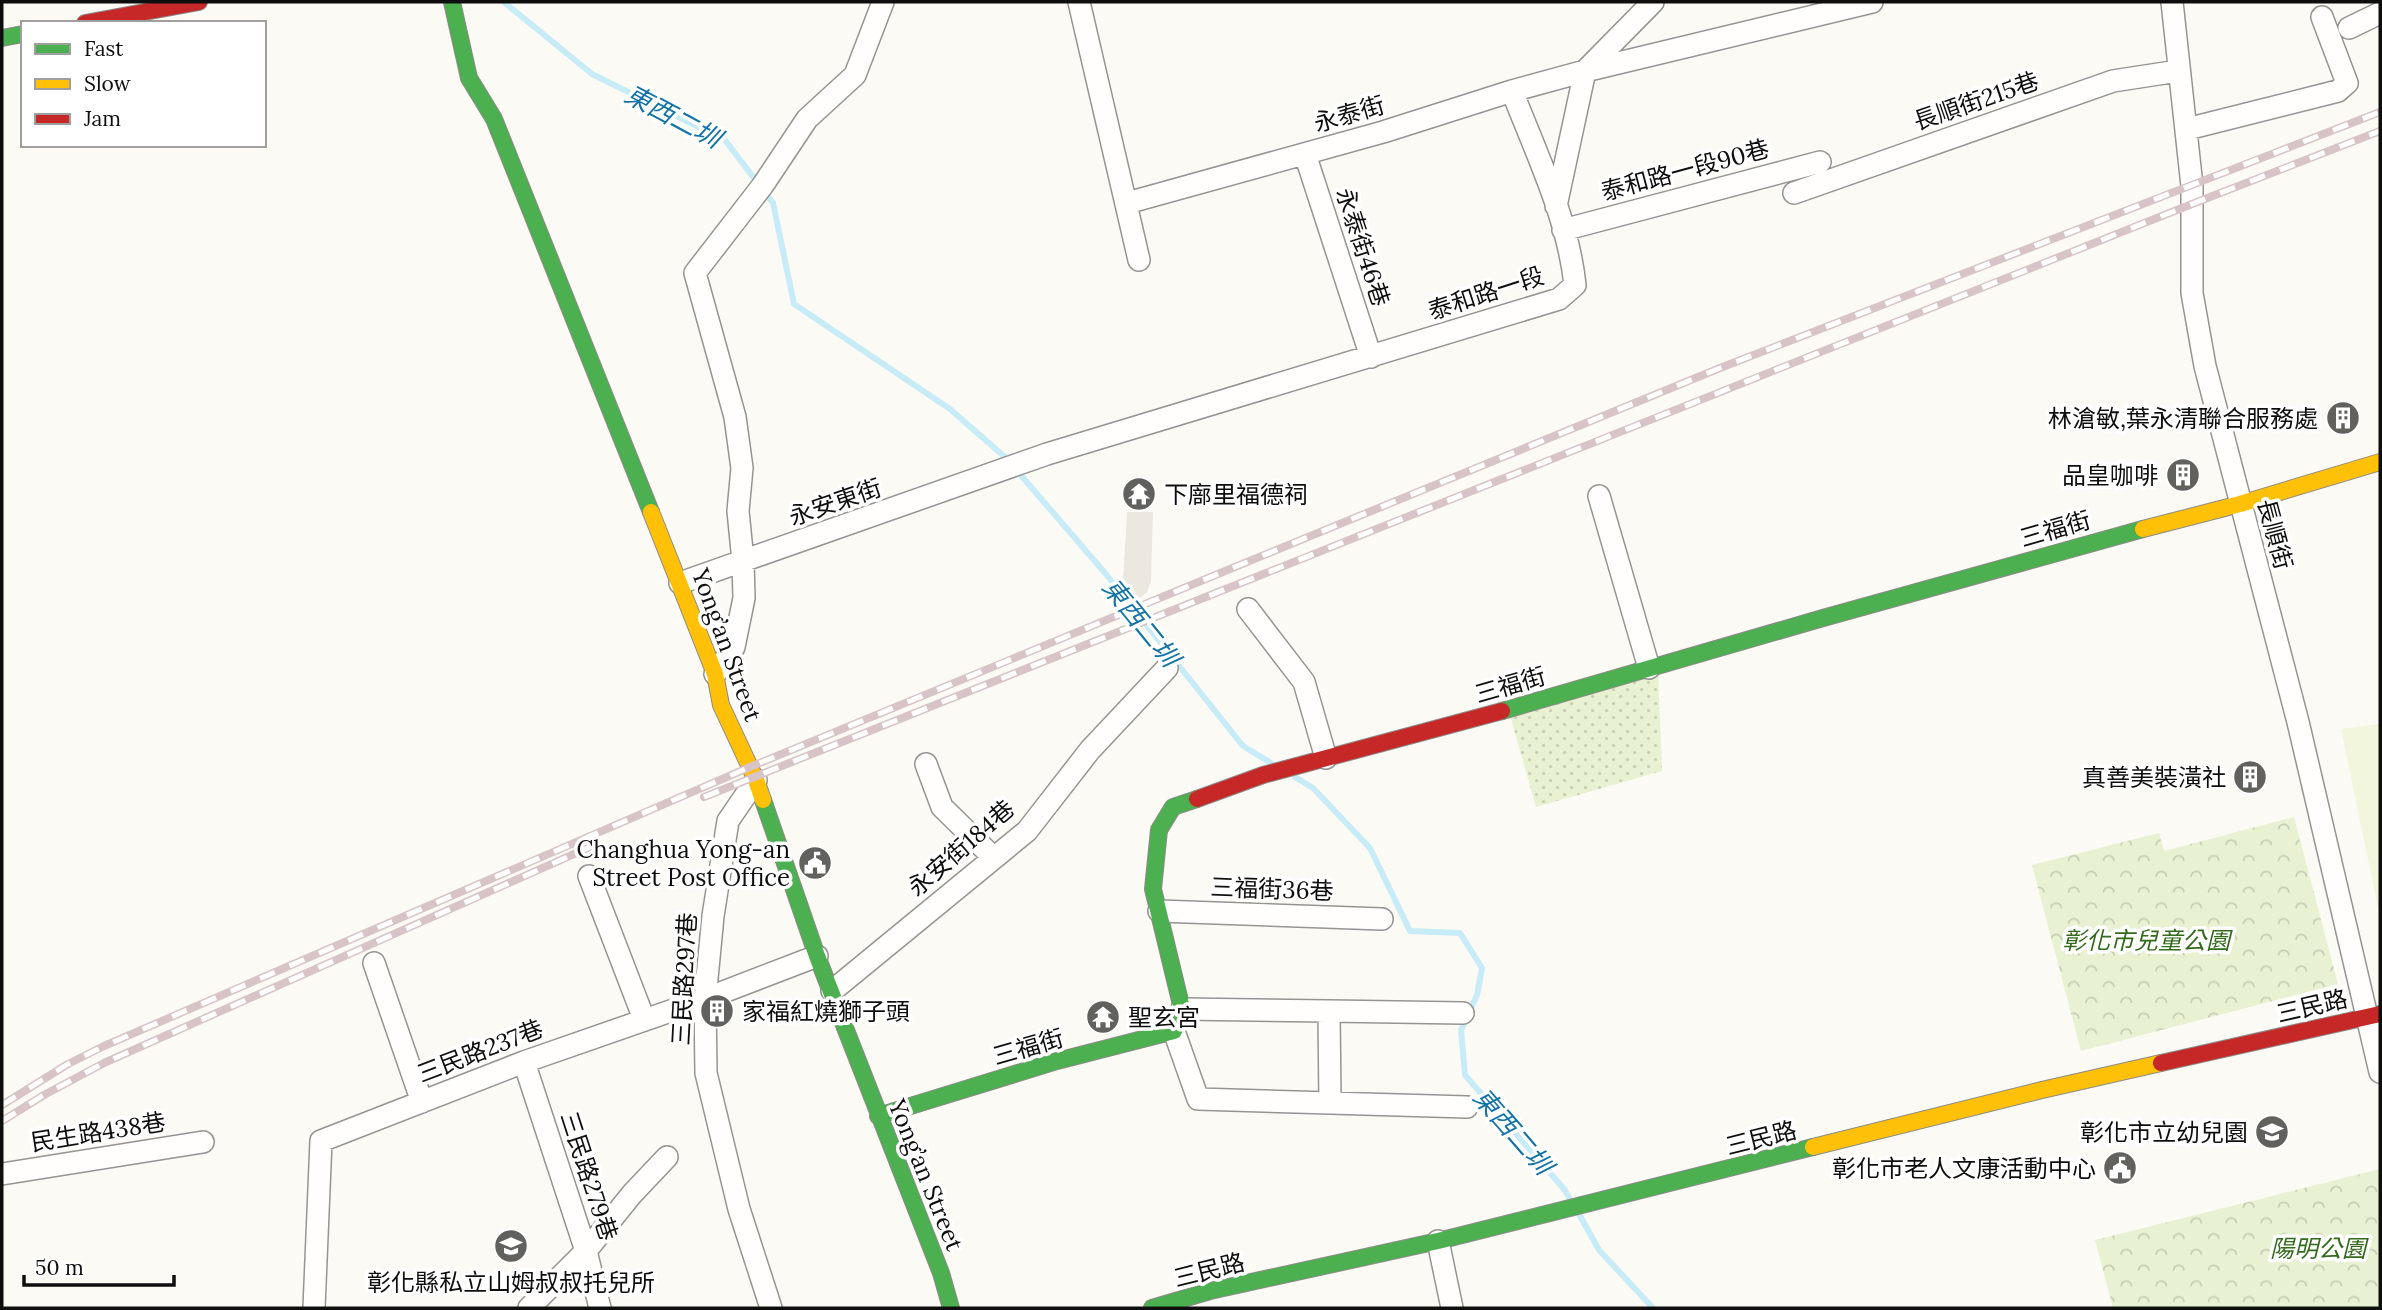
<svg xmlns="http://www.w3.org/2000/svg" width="2382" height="1310" font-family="Lora,'Noto Sans TC',serif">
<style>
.grass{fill:url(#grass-dots)}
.park{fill:url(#park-crowns)}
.pitch{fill:#f1f6dc}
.plaza{fill:#ece8df}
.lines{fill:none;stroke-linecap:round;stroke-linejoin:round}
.stream{stroke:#c8ebf8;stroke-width:6}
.street-casing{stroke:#959492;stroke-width:24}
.fast-casing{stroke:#8c8b88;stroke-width:18}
.slow-casing{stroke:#8c8b88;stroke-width:18}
.jam-casing{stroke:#8c8b88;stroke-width:18}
.street{stroke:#fffefd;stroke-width:21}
.fast{stroke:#4caf50;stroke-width:16}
.slow{stroke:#ffc107;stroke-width:16}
.jam{stroke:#c62828;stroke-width:16}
.rail-casing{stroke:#d8c4c6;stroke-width:8}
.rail{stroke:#fff;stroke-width:5;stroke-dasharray:16;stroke-linecap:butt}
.labels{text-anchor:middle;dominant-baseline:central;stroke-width:7;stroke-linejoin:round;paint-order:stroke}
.street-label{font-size:24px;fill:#0e0e0e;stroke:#fff}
.poi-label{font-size:24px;fill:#0e0e0e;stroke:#fff;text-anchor:end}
.park-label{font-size:24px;font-style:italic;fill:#336a1b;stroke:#fff}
.water-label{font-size:26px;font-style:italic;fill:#1173a7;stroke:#fff}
</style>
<defs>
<pattern id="grass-dots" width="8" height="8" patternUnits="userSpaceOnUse" patternTransform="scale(1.75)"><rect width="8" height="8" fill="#e8f2d2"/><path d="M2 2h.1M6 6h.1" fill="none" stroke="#c6ceb3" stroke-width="1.8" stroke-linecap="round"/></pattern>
<pattern id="park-crowns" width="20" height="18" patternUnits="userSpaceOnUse" patternTransform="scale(1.75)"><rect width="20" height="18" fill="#e8f2d2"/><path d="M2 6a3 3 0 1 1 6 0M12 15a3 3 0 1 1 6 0" fill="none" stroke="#c6ceb3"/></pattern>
</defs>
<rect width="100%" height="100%" fill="#fcfaf4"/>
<path class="grass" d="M1658,671L1662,771L1536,807L1510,715Z"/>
<path class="park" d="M2294,817L2338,984L2081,1051L2032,865L2159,833L2164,851Z
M2380,1169V1308H2113L2095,1240Z"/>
<path class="pitch" d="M2380,724V917L2341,729Z"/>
<path class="plaza" d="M1127,512H1153L1151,581L1147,593L1138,599L1131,595L1123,581Z"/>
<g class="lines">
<path class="stream" d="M504,2L592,74L725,140L773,203L794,304L950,409L1006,458L1105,573L1243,746L1271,763
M1295,777L1313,788L1370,848L1410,931L1460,933L1482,968L1477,995L1461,1030L1465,1075L1564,1189L1571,1201
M1579,1214L1599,1250L1653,1308"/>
<g class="street-casing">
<path id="street" d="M1079,2L1139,260
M2172,2L2192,186V293L2205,366L2298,722L2380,1072
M2349,28L2380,13
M2187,129L2338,91L2347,83L2322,17
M1305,154L1371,357
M1794,193L2113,81L2178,71
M1127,203L1383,132L1512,91L1585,71L1872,2
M1556,206L1585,71L1653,2
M1563,230L1820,162
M1599,496L1649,668
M680,583L1047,454L1559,299L1575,285C1568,218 1536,153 1512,91
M1248,609L1304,682L1326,758
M715,674L734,647L744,598L743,561L738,511L742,468L735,417L695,273L763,185L807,119L855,75L883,2
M926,764L942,807L994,858
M756,780L728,821L713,916L705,999L706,1073L739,1209L771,1308
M589,876L644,1019
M1159,911L1382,919
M374,963L422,1102
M832,991L1027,831L1090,750L1167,668
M1182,1009L1329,1011L1330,1103
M1329,1011L1463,1013
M1174,1031L1198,1099L1467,1107
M524,1062L586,1251L600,1308
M2,1174L203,1142
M1438,1241L1452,1308
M314,1308L321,1141L524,1062L705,999L817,956
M529,1308L586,1251L632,1194L667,1157"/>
</g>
<g class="fast-casing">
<path id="fast" d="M452,2L469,78L494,119L651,512
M2,38L23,34
M1502,711L1823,618L2143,529
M763,800L817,956L941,1273L951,1308
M878,1116L1057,1061L1174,1031L1182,1009L1153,889L1159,830L1173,807L1197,799
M1152,1308L1210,1291L1438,1241L1813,1147"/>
</g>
<g class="slow-casing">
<path id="slow" d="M651,512L715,674L721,705L756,780L763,800
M2143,529L2240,504L2380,462
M1813,1147L2042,1090L2161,1063"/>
</g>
<g class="jam-casing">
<path id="jam" d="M85,23L199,2
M1197,799L1263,775L1502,711
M2161,1063L2380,1014"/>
</g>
<use href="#street" class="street"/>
<use href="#fast" class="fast"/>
<use href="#slow" class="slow"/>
<use href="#jam" class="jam"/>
<g class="rail-casing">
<path id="rail" d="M704,797L2192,204L2380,131
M2,1105L68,1064L104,1046L750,767L1247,562L1720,368L2380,112
M2,1121L44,1095L104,1063L592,846"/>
</g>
<use href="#rail" class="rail"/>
</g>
<defs>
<g id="building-disc" transform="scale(1.75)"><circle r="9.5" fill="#61615e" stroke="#fff"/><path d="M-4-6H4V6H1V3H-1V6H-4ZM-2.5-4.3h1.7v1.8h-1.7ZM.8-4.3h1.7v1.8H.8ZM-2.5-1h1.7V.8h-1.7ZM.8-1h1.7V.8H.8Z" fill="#fff"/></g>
<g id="temple-disc" transform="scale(1.75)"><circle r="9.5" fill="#61615e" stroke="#fff"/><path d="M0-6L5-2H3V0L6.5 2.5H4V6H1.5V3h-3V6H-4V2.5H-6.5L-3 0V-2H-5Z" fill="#fff"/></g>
<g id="civic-disc" transform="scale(1.75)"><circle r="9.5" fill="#61615e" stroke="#fff"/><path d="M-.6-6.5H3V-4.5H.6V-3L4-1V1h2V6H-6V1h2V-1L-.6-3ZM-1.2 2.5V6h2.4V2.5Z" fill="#fff"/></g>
<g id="school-disc" transform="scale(1.75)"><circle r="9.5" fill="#61615e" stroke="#fff"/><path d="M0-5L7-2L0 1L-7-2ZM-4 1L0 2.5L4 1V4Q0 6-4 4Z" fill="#fff"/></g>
</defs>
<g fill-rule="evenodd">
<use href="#building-disc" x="2343" y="418"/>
<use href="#building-disc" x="2183" y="475"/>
<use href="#temple-disc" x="1139" y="494"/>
<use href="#building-disc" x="2250" y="777"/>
<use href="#civic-disc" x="815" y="863"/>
<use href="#building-disc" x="717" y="1011"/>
<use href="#temple-disc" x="1103" y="1017"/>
<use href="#school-disc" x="2272" y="1132"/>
<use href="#civic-disc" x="2120" y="1168"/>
<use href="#school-disc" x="511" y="1246"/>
</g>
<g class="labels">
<g class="street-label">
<text transform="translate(1976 101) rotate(-19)">長順街215巷</text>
<text transform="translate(1349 114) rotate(-16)">永泰街</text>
<text transform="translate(1685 170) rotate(-15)">泰和路一段90巷</text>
<text transform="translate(1363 247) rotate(72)">永泰街46巷</text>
<text transform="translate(1486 293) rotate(-18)">泰和路一段</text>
<text transform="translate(835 502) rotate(-19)">永安東街</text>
<text transform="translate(2055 529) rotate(-16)">三福街</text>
<text transform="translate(2275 534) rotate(75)">長順街</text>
<text transform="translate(727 645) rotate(70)">Yong’an Street</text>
<text transform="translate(1510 685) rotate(-16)">三福街</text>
<text transform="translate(961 848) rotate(-41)">永安街184巷</text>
<text transform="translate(1272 889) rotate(2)">三福街36巷</text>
<text transform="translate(684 979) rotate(-87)">三民路297巷</text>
<text transform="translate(2312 1006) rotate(-13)">三民路</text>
<text transform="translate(1028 1047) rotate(-16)">三福街</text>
<text transform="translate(480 1051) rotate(-21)">三民路237巷</text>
<text transform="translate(98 1132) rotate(-9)">民生路438巷</text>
<text transform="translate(1761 1138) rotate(-14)">三民路</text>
<text transform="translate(926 1175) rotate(68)">Yong’an Street</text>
<text transform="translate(589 1176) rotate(72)">三民路279巷</text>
<text transform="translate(1209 1270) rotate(-14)">三民路</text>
</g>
<g class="poi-label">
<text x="2318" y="418">林滄敏,葉永清聯合服務處</text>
<text x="2158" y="475">品皇咖啡</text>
<text x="1164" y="494" text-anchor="start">下廍里福德祠</text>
<text x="2226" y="777">真善美裝潢社</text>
<text x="790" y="849">Changhua Yong-an<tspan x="790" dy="28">Street Post Office</tspan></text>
<text x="742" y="1011" text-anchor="start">家福紅燒獅子頭</text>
<text x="1128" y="1017" text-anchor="start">聖玄宮</text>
<text x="2248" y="1132">彰化市立幼兒園</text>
<text x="2096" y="1168">彰化市老人文康活動中心</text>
<text x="511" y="1282" text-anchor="middle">彰化縣私立山姆叔叔托兒所</text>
</g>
<g class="park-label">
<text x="2146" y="940">彰化市兒童公園</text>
<text x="2318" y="1248">陽明公園</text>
</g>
<g class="water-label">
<text transform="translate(673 116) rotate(28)">東西二圳</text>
<text transform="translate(1141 622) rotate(51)">東西二圳</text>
<text transform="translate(1513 1131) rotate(49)">東西二圳</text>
</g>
</g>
<rect width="2382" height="1310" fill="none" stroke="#0e0e0e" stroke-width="7"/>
<rect x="21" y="21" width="245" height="126" fill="#ffffff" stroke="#9f9f9f" stroke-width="2"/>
<rect x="35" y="44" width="35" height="10" fill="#4caf50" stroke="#9f9f9f" stroke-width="2"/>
<text x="84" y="56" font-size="21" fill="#0e0e0e">Fast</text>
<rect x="35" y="79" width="35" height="10" fill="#ffc107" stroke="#9f9f9f" stroke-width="2"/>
<text x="84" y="91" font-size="21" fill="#0e0e0e">Slow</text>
<rect x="35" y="114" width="35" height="10" fill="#c62828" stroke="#9f9f9f" stroke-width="2"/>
<text x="84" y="126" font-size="21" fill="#0e0e0e">Jam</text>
<path d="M24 1275v10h150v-10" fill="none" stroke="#0e0e0e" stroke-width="3.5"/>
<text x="35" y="1275" font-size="21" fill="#0e0e0e" stroke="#ffffff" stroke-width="5" paint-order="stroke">50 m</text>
</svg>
